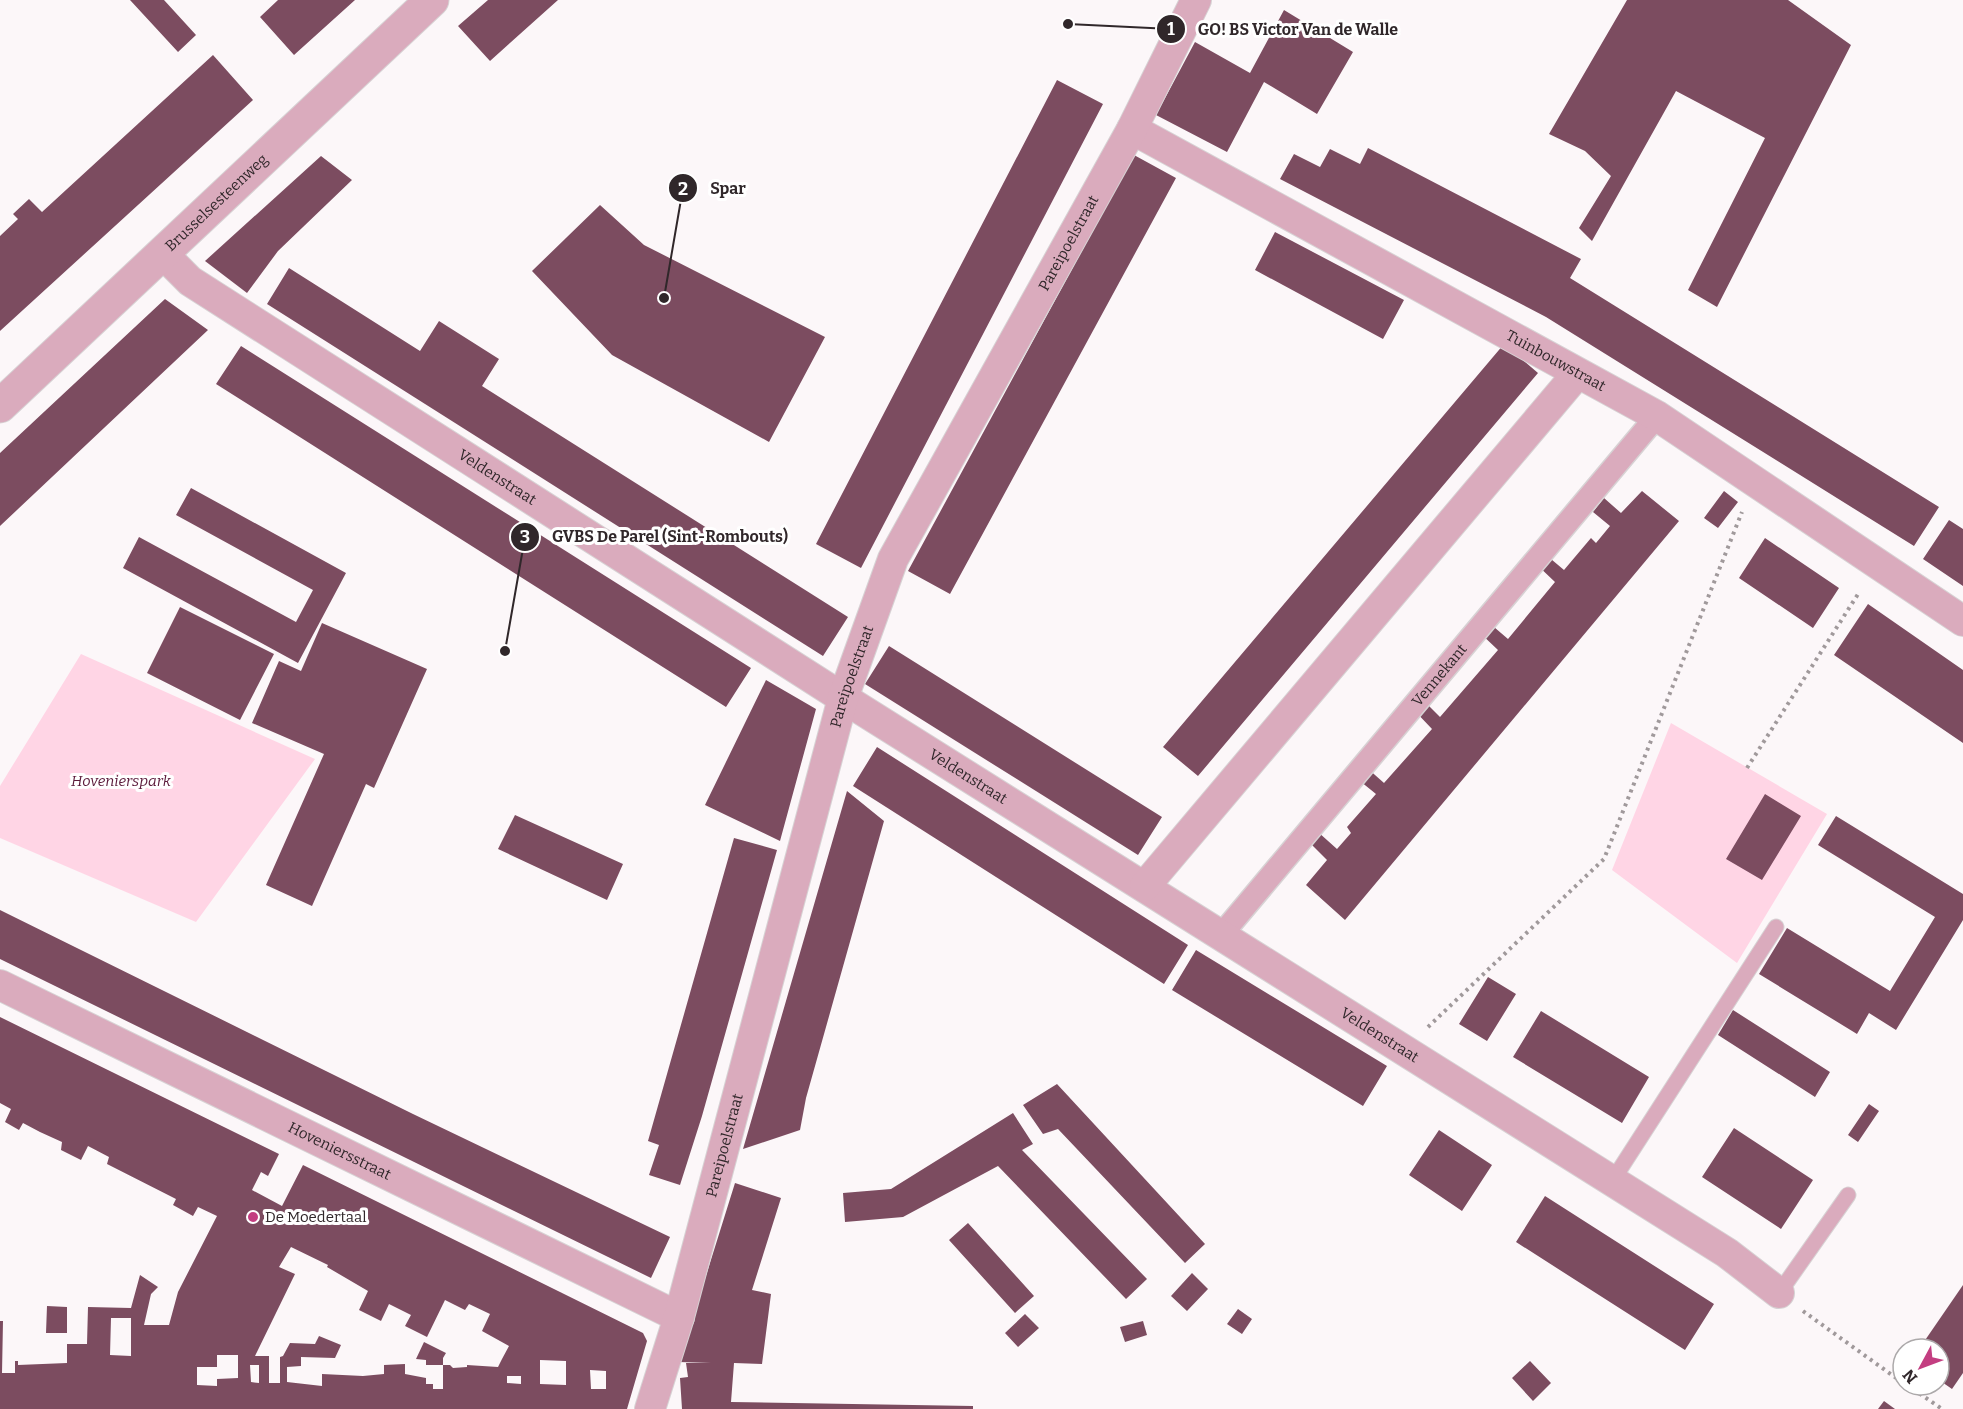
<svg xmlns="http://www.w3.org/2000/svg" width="1963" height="1409" font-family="Bitter,serif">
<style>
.green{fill:#ffd5e5}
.building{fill:#7c4c60;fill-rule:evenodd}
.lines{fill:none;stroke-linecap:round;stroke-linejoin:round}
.service-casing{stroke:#d7d2d4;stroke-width:17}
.pedestrian-casing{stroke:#d7d2d4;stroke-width:25}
.minor-casing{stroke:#d7d2d4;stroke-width:32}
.tertiary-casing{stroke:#d7d2d4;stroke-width:35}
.path{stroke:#a0999b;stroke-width:4;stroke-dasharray:3 4.5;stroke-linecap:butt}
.service{stroke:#daabbd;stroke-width:15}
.pedestrian{stroke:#daabbd;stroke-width:22}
.minor{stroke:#daabbd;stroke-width:30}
.tertiary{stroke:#daabbd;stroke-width:33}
.poi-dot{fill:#c33e81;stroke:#fff;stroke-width:2}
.labels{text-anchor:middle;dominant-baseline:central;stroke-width:6;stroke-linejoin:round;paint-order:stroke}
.street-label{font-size:15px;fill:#30272a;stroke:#fff}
.park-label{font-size:15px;font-style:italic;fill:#5c1b3b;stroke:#fff}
.poi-label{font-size:15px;fill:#30272a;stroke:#fff;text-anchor:start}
.leader{fill:none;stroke:#30272a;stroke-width:2}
.callout-dot{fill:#30272a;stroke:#fff;stroke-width:2}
.mark-label{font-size:18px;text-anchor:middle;font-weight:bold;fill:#fff}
.callout-label{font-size:16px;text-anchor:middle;font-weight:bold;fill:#30272a;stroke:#fff;stroke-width:6;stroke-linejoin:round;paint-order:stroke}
</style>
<rect width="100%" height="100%" fill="#fcf7f9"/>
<path class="green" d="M81,654L315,759L196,922L0,838V786Z
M1671,723L1827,814L1737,963L1612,870Z"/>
<path class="building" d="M130,0H164L196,35L178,52Z
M278,0H355L294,55L260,17Z
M488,0H558L490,61L458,26Z
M1627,0H1788L1851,45L1717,307L1688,290L1765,138L1676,91L1592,241L1579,228L1611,176L1585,151L1549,134Z
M1284,10L1353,52L1317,114L1264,82L1227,152L1156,115L1195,42L1250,73Z
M213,55L253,100L0,331V236L18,219L13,214L29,199L42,212Z
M1057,80L1103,104L861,568L816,544Z
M1368,148L1581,259L1570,278L1939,507L1914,546L1546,317L1280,179L1294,154L1320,167L1330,149L1360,164Z
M1134,155L1176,178L950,594L908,571Z
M321,156L352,180L278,251L247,293L205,261Z
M600,205L644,245L825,337L769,442L612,355L532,271Z
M1275,232L1404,300L1383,339L1255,270Z
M289,268L420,351L439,321L499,359L482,386L848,617L823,656L267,304Z
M165,299L208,330L0,526V453Z
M1504,344L1538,373L1198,776L1163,747Z
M241,346L751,668L726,707L216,384Z
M191,488L346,573L298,663L123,568L139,537L296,622L313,590L176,515Z
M1642,491L1679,521L1345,920L1306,885L1327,860L1308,841L1318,832L1337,849L1351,833L1347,827L1376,794L1355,777L1366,767L1384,783L1432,729L1413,709L1423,700L1440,717L1498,650L1479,632L1487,621L1508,639L1555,582L1535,563L1545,554L1564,570L1591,538L1596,543L1610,526L1593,512L1604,498L1621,513Z
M1724,491L1738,502L1718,528L1704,518Z
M1949,520L1963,529V586L1923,559Z
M1765,538L1839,588L1813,628L1739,578Z
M1868,604L1963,670V743L1834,655Z
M180,607L274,654L240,720L147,673Z
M322,623L427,669L374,788L366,784L312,906L266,885L324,754L252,723L279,661L301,671Z
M889,646L1162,817L1138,855L865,684Z
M766,680L816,709L780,841L705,805Z
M877,747L1188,945L1164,984L853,786Z
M847,791L884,821L806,1098L800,1130L743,1149Z
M1765,794L1801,816L1762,880L1726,859Z
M515,815L623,864L607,900L498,849Z
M1836,816L1963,894V920L1896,1030L1869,1013L1857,1034L1759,974L1787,928L1890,991L1935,917L1818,845Z
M734,838L777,850L702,1116L680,1185L649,1175L659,1145L648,1141Z
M0,910L413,1114L670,1237L651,1278L0,959Z
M1196,950L1387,1066L1363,1106L1172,990Z
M1488,977L1516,994L1487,1041L1459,1024Z
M1733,1010L1830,1072L1815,1097L1718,1035Z
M1541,1011L1649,1077L1622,1123L1513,1057Z
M0,1017L279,1154L268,1176L261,1172L252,1190L282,1206L303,1165L643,1333L647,1341L627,1409H0V1321H3L2,1373H15V1361H18V1365L67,1363V1344H87L88,1307L131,1308L140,1275L158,1287L151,1294L144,1325H169L178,1292L217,1216L198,1207L193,1216L173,1205L176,1199L107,1164L109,1157L88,1146L81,1160L61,1150L62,1142L40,1132L23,1123L19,1130L5,1122L11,1109L0,1103ZM291,1247L328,1265L327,1267L368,1291L359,1310L381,1321L389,1304L411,1315L405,1326L427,1337L445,1300L465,1310L469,1304L490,1314L482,1331L509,1346L502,1359L498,1367L467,1365V1367L453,1368L450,1365H443V1389H433V1384H426V1378L405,1374V1364L384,1365V1374L363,1376L322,1374V1386L287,1382V1367L301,1366V1357L335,1358L341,1345L319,1336L315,1344L290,1343L283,1356L280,1357V1383H269V1356H255L295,1274L279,1267ZM111,1318H131V1356L110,1355ZM217,1355H238V1378L217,1379V1386L197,1385V1367H217ZM540,1360L566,1361V1385L540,1384ZM250,1365H259V1383L251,1382ZM590,1370L606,1371V1389H591ZM507,1376H521V1384L507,1383Z
M1057,1084L1205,1244L1185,1263L1058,1129L1043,1134L1023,1105Z
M1869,1104L1879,1111L1858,1142L1848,1135Z
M1013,1113L1033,1144L1022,1150L1147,1279L1126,1299L998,1166L903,1217L845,1222L843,1193L891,1189Z
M1734,1128L1813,1180L1781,1229L1702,1177Z
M1439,1130L1492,1165L1462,1211L1409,1175Z
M735,1183L781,1198L752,1290L771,1294L762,1364L734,1363L731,1402L973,1406V1409H682L680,1378L688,1377L686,1363H711L679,1362Z
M1545,1196L1714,1304L1685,1350L1516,1242Z
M968,1223L1034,1296L1015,1313L949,1240Z
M1192,1273L1208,1289L1187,1311L1171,1296Z
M1963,1285V1373L1952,1389L1939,1380V1349H1919Z
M47,1306L67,1307V1333H46Z
M1238,1309L1252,1319L1242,1334L1227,1324Z
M1025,1314L1039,1328L1018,1347L1005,1333Z
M1143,1321L1147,1335L1125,1342L1120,1327Z
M424,1342L446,1353L443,1358V1365H426V1360L416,1359Z
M1530,1361L1551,1383L1533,1401L1512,1378Z
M1884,1401L1895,1409H1878Z"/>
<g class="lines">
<g class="service-casing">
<path id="service" d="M1611,1183L1776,927
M1779,1293L1848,1195"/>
</g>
<g class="pedestrian-casing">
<g id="pedestrian">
<path id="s1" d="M1222,934L1657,416"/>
</g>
</g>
<g class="minor-casing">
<g id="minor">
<path id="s2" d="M1132,129L1657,416L1963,621"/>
<path id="s3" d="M162,253L190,281L843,698L1727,1253L1779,1293"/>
<path d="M1145,886L1577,374"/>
<path id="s4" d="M0,985L679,1317"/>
<path id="s5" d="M650,1409L679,1317L843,698L893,559L1132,129L1196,0"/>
</g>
</g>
<g class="tertiary-casing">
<g id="tertiary">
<path id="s6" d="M0,406L432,0"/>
</g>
</g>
<path class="path" d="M1747,768L1860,591
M1428,1027L1604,859L1742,512
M1803,1311L1903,1383
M1907,1385L1942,1409"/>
<use href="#service" class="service"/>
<use href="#pedestrian" class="pedestrian"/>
<use href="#minor" class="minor"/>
<use href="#tertiary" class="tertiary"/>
</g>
<circle class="poi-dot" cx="253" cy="1217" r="6"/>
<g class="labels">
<g class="street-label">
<text stroke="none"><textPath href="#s6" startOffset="297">Brusselsesteenweg</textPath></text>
<text stroke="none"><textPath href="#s5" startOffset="1246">Pareipoelstraat</textPath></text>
<text stroke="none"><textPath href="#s2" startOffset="483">Tuinbouwstraat</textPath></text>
<text stroke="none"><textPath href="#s3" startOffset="404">Veldenstraat</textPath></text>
<text stroke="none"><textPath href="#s1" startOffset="338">Vennekant</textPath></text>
<text stroke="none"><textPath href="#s5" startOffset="760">Pareipoelstraat</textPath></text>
<text stroke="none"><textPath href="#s3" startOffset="962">Veldenstraat</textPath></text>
<text stroke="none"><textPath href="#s3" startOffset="1448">Veldenstraat</textPath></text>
<text stroke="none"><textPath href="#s5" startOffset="274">Pareipoelstraat</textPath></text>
<text stroke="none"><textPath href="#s4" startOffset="378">Hoveniersstraat</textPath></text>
</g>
<g class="park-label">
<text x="121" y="781">Hovenierspark</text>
</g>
<g class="poi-label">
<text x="265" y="1217">De Moedertaal</text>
</g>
</g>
<path class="leader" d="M1068 24L1171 29M664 298L683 188M505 651L525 537"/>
<g class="callout-dot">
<circle cx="1068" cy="24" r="6"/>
<circle cx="664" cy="298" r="6"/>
<circle cx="505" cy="651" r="6"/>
<circle cx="1171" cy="29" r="15"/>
<circle cx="683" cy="188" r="15"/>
<circle cx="525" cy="537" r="15"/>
</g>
<g class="mark-label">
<text x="1171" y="35">1</text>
<text x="683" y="195">2</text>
<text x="525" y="543">3</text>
</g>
<g class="callout-label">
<text x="1298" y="35">GO! BS Victor Van de Walle</text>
<text x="728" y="194">Spar</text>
<text x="670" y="542">GVBS De Parel (Sint-Rombouts)</text>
</g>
<g transform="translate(1921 1367) rotate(229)"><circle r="28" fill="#ffffff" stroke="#aca9aa" stroke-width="1.5"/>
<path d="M0-4.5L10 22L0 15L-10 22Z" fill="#c33e81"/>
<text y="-9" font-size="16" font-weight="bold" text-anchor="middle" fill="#30272a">N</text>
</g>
</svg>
